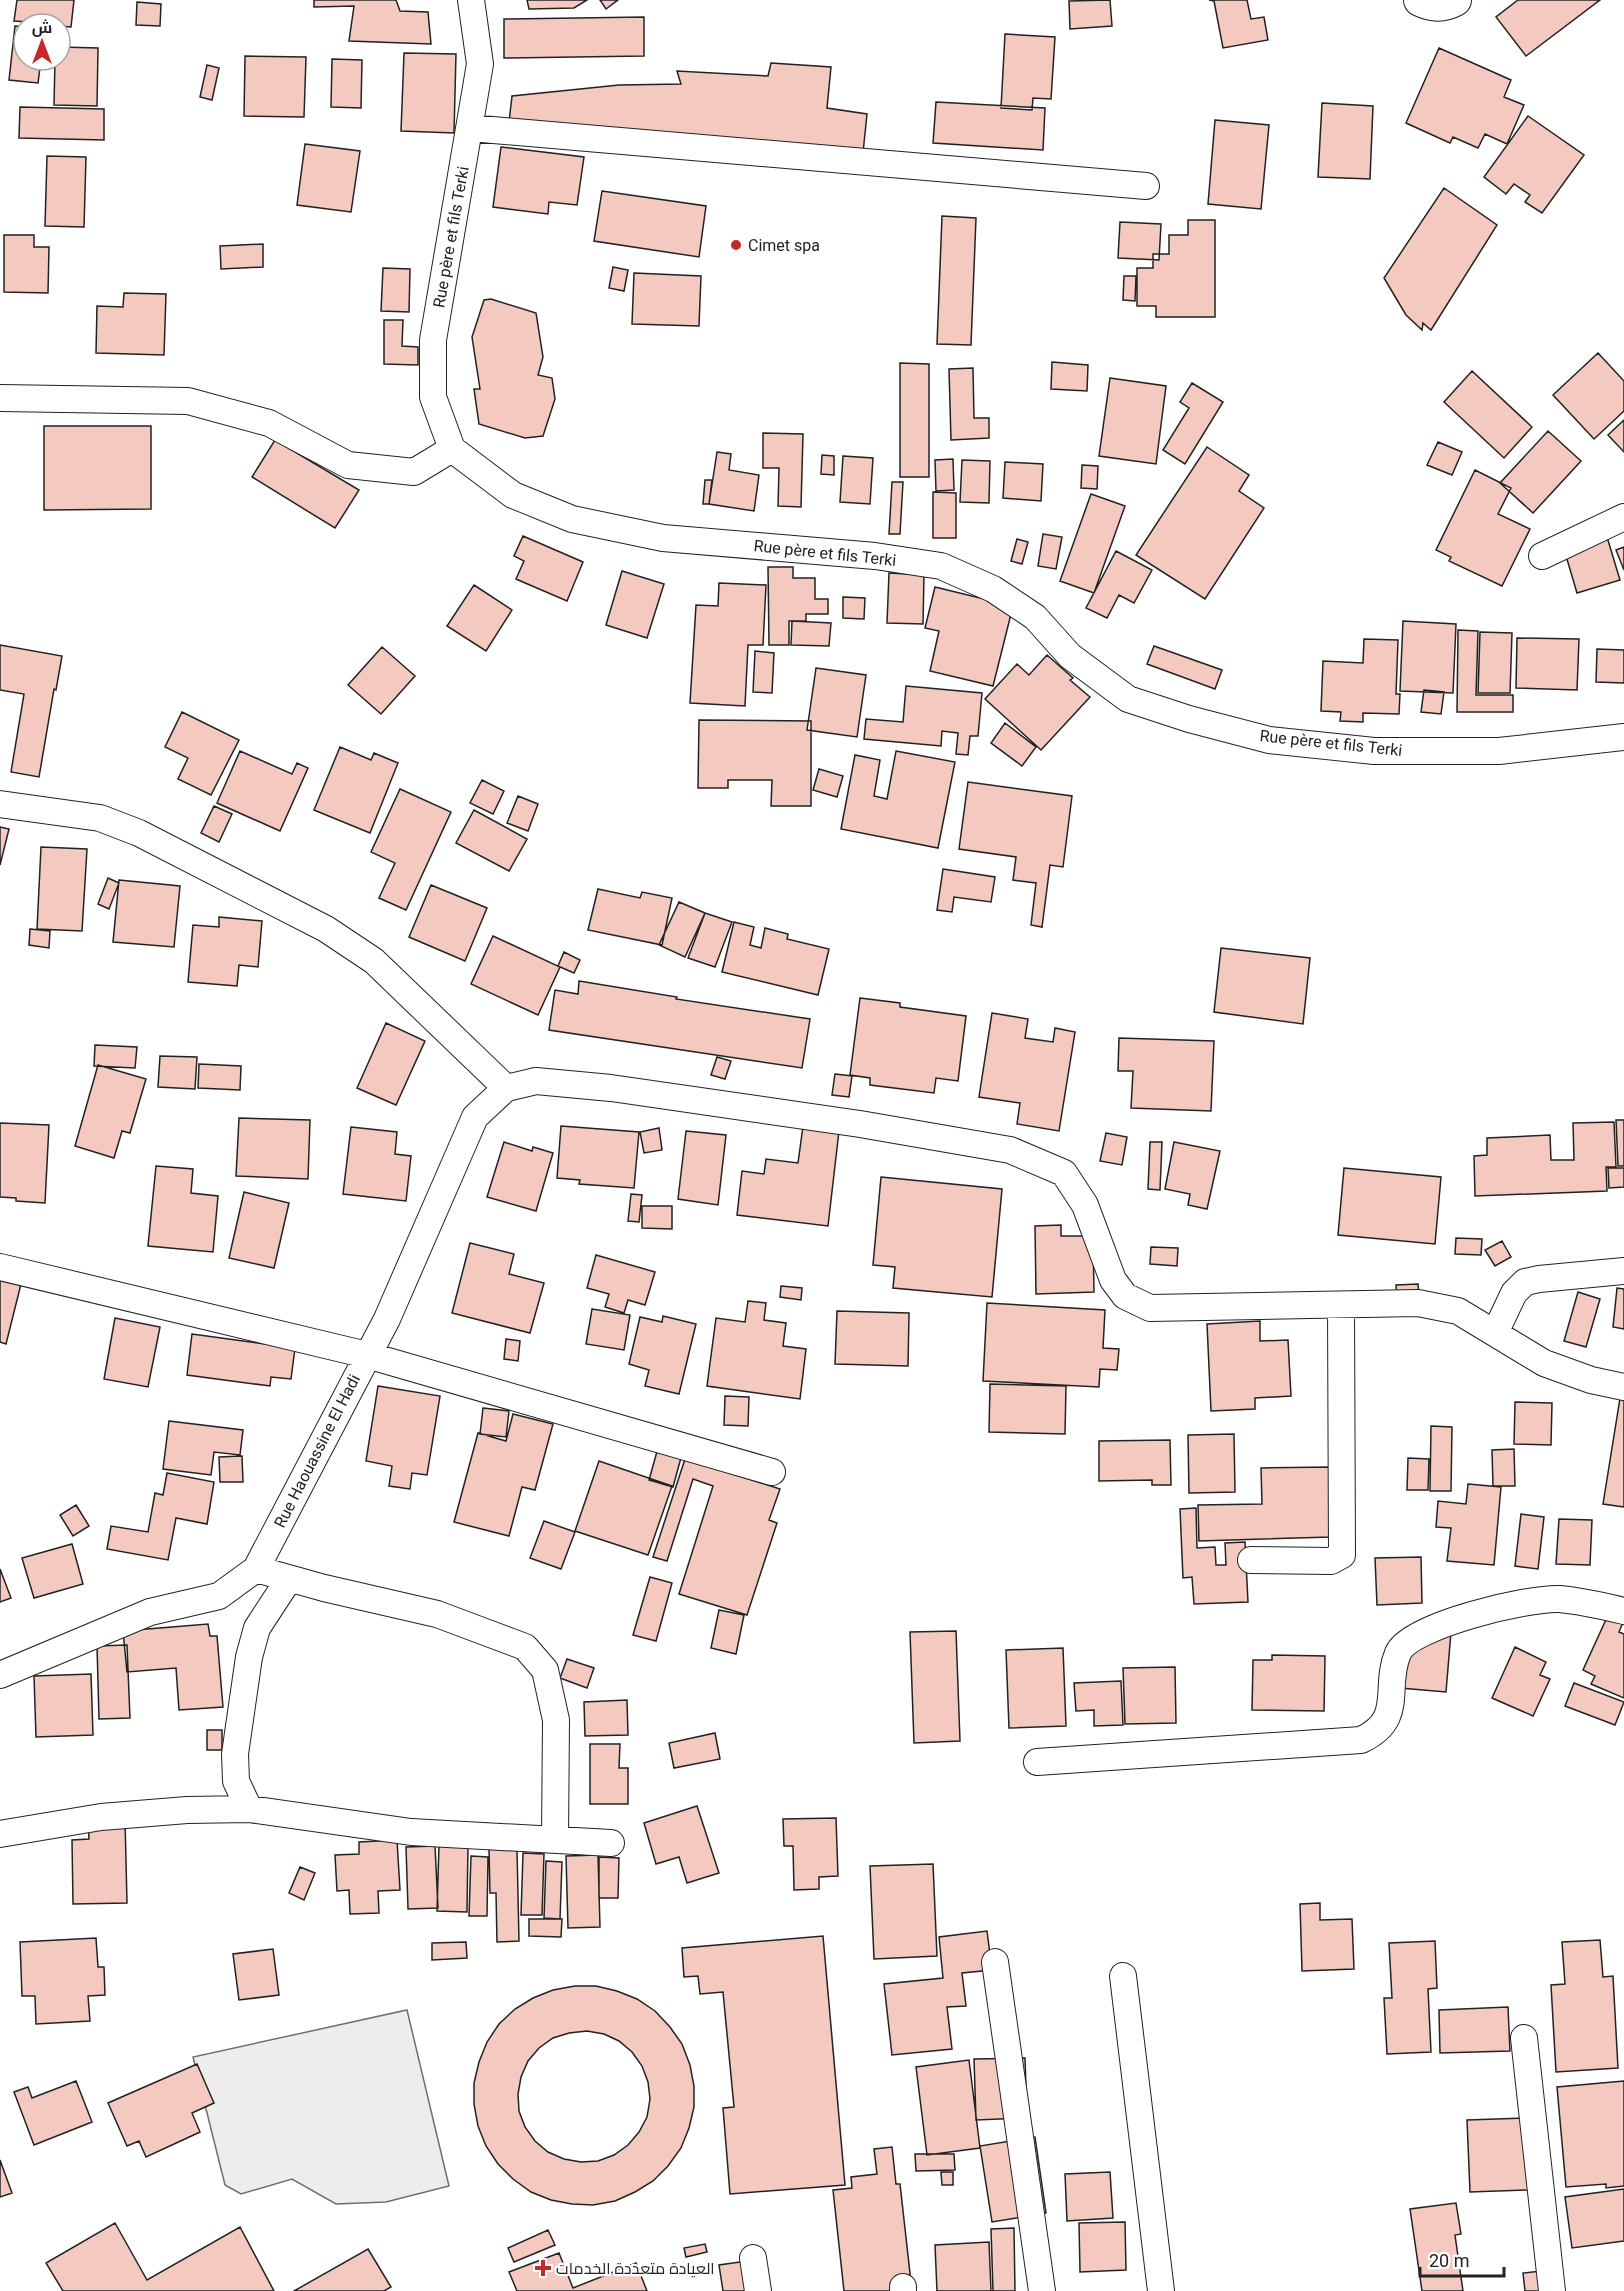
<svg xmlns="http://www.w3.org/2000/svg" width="1624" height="2291" font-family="Roboto,Cairo,sans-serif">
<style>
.parking{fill:#ededed;stroke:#6f6f6f;stroke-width:1.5}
.building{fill:#f3c9c0;stroke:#222;stroke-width:1.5;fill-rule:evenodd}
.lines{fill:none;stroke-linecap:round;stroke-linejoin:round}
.minor-casing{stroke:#222;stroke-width:28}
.tertiary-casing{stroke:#222;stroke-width:34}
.minor{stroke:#fff;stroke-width:26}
.tertiary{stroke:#fff;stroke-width:32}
.poi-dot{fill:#c62828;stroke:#fff;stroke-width:2}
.labels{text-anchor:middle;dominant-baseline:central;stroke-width:4.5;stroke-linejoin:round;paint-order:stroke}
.street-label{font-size:16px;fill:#222;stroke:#fff}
.poi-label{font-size:16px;fill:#222;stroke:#fff;text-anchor:start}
</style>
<rect width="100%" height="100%" fill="#fff"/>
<path class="parking" d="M407,2010L449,2186L386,2202L336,2204L292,2179L241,2194L225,2185L193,2057Z"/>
<path class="building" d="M17,0H74L71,27L60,26V24L14,21Z
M314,0H396L400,11L428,12L431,44L349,41L354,6L314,7Z
M527,0H587L574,8L529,9Z
M600,0H618L606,9Z
M1110,0L1112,26L1070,29L1069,1Z
M1209,0H1247L1251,19L1264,17L1268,40L1223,48L1214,1Z
M1518,0H1600L1526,56L1496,17Z
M137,2L161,4L160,26L136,25Z
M644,17V56L504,58V19Z
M15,26L24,27V60H41L38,83L9,80Z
M1005,34L1055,37L1051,99L1033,98L1032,110L1001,108Z
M60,47L98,48L97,106L54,105L55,60H60Z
M1439,48L1511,80L1504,97L1524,105L1507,144L1485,134L1478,148L1453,137L1450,143L1406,123Z
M404,53L456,54L454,133L401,131Z
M245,56L306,57L304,117L244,116Z
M332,59L362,60L361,108L331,107Z
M771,63L831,67L827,108L867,114L863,153L509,122L512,96L619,85L681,84L677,71L768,76Z
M207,65L219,68L212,100L200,97Z
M936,102L1045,108L1043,150L933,143Z
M1322,103L1373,106L1370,179L1318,177Z
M20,107L104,109V140L19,138Z
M1528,116L1584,155L1542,213L1525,202L1530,195L1514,184L1506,194L1484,177Z
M1215,120L1269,125L1261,209L1208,204Z
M305,144L360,151L351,212L297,205Z
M501,147L584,157L577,205L549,202L548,214L493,207Z
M47,156L86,157L84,227L45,226Z
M1444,188L1497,225L1431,330L1423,323L1422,330L1406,315L1384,278Z
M602,191L706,206L699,257L594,241Z
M942,216L976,218L971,345L937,344Z
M1188,220H1215V317H1156V306H1137V268H1153V254H1169V235H1188Z
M1120,222L1161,224L1159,260L1118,258Z
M4,235H34V247H49L48,293L4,292Z
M263,244V267L221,269L220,246Z
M613,267L628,270L624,291L609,288Z
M383,268L410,269L409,312L381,311Z
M634,273L701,276L699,326L632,324Z
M1124,276H1136L1135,301L1123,300Z
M124,293L166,294L164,355L96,353L97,306L123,307Z
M491,299L536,313L543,357L538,375L552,378L555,399L543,436L525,438L479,424L474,389H480L472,337L484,300Z
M384,320H403L402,346L418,347V365L384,364Z
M1598,353L1624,381V411L1594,439L1553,395Z
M1052,362L1088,365L1087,391L1051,389Z
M900,363L929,364V477H900Z
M973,368L974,418H989V438L951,440L949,369Z
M1472,371L1532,427L1504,458L1444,402Z
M1110,378L1166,386L1156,464L1099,456Z
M1192,383L1223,402L1185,464L1163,450L1189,408L1180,402Z
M1624,420V452L1608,435Z
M44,426H151V509L44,510Z
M1548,431L1581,461L1533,513L1500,483Z
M763,433L803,434L801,507L778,506L779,468H763Z
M275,440L359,490L335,528L252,477Z
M1438,442L1462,452L1452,475L1427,465Z
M1207,447L1249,475L1239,491L1264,508L1205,599L1136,555Z
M717,452L731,454L729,470L759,475L754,511L709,504Z
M822,455L834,456V475L821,474Z
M843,456L873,458L870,504L840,502Z
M953,459L954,490L936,491L935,460Z
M962,460L990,461L989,503L960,502Z
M1005,462L1043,464L1041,501L1003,498Z
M1082,465L1098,466L1097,489L1081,488Z
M1475,470L1511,488L1498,514L1530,529L1502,586L1449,561L1451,557L1436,550Z
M705,480H712L709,504H703Z
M892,482H903L900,534H889Z
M933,492L956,493V538H933Z
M1091,494L1125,506L1094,593L1060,581Z
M1043,534L1062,537L1056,569L1038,566Z
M523,536L583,562L567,601L516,579L524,561L514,556Z
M1607,537L1620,580L1577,593L1564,549Z
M1017,539L1028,542L1022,564L1011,561Z
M1624,547V570L1616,550Z
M1116,551L1152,570L1134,603L1119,595L1107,618L1086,608Z
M768,567H793V578H815V599H828V614H806V621H789V645H769Z
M622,571L664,584L647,638L606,625Z
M889,573L924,575L923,624L887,623Z
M719,583L766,585L763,645H748L745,706L690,703L696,605L718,606Z
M474,585L512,610L486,651L447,626Z
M935,587L1013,606L993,686L930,671L939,631L925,628Z
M843,597L865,598L864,619L843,618Z
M792,621L831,623L829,646L791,645Z
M1403,621L1456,624L1453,693L1400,691Z
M1458,630L1478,631L1476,695H1513V712H1457Z
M1480,632L1512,633L1510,693H1478Z
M1517,638L1579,639L1577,690L1516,688Z
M1364,639L1398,640L1396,694H1400L1399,714L1363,713V722L1340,721L1341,712L1321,711L1323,661L1363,663Z
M0,645L62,656L56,690L54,689L39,777L11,772L24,694L0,690Z
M1154,646L1222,670L1215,689L1147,664Z
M382,647L415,676L381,714L348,685Z
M1597,649L1624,650V683L1596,682Z
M755,651L774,653L772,693L753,692Z
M1047,655L1073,678L1070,680L1090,697L1041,750L985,699L1017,664L1029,675Z
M816,668L866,675L857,737L807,730Z
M906,686L982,693L978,736H970L968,755L956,754L958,733L942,731L941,746L864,739L866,719L903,722Z
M1424,690L1444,692L1441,714L1421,712Z
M182,712L239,740L211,795L178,779L188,758L165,747Z
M699,720L811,721V806H771L772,780H728V788H698Z
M1005,723L1036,747L1022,766L991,743Z
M340,747L371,760L374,753L398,763L370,833L314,810Z
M240,751L292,774L297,763L308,768L280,831L217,803Z
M896,751L955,762L938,848L841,829L855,755L880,760L874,796L887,799Z
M819,769L843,776L837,797L813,790Z
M482,780L504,791L493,814L470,803Z
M968,782L1072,796L1063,867L1050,865L1042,927L1031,925L1036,883L1013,880L1016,857L959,849Z
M400,789L451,812L406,910L379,898L395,863L371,852Z
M518,796L538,804L528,831L507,823Z
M214,806L232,814L219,842L201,833Z
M474,810L527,839L509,871L456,843Z
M0,827L9,829L0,865Z
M41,847L87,849L82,931L37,929Z
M943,869L995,877L991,902L954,897L952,912L937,910Z
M108,878L119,883L109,909L98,904Z
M119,880L180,886L174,947L113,942Z
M431,885L487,908L465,961L409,937Z
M598,889L640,898L642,892L672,898L662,945L588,930Z
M679,902L705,913L685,957L659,945Z
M705,913L732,922L715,967L688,958Z
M219,917L262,921L258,967L239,965L237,986L188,982L193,925L219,927Z
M734,922L754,927L750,945L761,948L765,928L788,934L787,939L829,949L818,995L722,972Z
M30,929L50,931L49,948L29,945Z
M493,936L560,967L538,1015L471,984Z
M1221,948L1310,958L1303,1024L1214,1012Z
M564,952L580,960L574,973L558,966Z
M579,981L677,997L676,999L810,1019L802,1068L549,1030L555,990L578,994Z
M860,998L900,1003V1007L966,1016L958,1081L936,1078L934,1093L870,1085V1078L850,1075Z
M992,1013L1028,1019L1025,1038L1053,1042L1055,1028L1075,1032L1059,1131L1017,1124L1020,1103L979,1097Z
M386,1023L425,1041L396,1105L357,1088Z
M1119,1038L1214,1041L1211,1111L1131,1108L1133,1071H1118Z
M95,1045L137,1047L135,1068L94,1066Z
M160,1056L197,1057L195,1089L158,1087Z
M717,1057L731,1061L725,1079L711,1075Z
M199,1064L241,1066L240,1090L198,1088Z
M98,1065L146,1079L130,1133L122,1131L114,1158L75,1146Z
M835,1074L852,1076L849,1097L832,1095Z
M239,1118L310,1120L308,1179L236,1176Z
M1616,1120H1624V1166H1618Z
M1614,1122L1616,1167H1606L1607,1191L1475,1196L1474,1156L1487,1155V1138L1550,1135L1551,1160H1574L1573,1123Z
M0,1123L49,1125L45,1203L16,1201V1198L0,1197Z
M561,1126L639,1132L634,1188L579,1184L580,1180L557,1178Z
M803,1126L839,1131L828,1226L737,1215L742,1171L764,1174L766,1159L798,1163Z
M351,1127L397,1132L395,1154L411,1156L406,1201L343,1194Z
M659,1128L662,1150L644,1153L640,1132Z
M686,1131L726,1135L718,1205L678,1199Z
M1106,1133L1127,1137L1122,1165L1100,1161Z
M504,1142L532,1151L533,1147L553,1153L536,1211L487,1197Z
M1150,1142H1162L1160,1190L1148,1189Z
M1174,1142L1220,1151L1207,1209L1188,1205L1190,1194L1165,1189Z
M156,1166L193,1169L191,1193L218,1196L213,1252L148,1246Z
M1344,1168L1441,1177L1435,1244L1338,1235Z
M1608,1168H1624V1187L1609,1188Z
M881,1177L1002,1189L992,1297L893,1288L895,1267L873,1265Z
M244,1192L289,1203L274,1268L229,1258Z
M631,1194L642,1195L639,1222L628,1221Z
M642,1206H672V1229L642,1228Z
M1061,1225V1236H1093L1094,1292L1036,1294L1035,1226Z
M1456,1238L1482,1239L1481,1255L1455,1254Z
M1502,1241L1511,1257L1495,1266L1485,1250Z
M470,1243L514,1254L509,1274L544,1283L530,1333L452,1313Z
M1151,1247L1178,1248L1177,1266L1150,1264Z
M596,1255L655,1272L645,1305L628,1300L624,1313L605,1307L609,1294L587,1288Z
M0,1266L24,1272L6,1344L0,1342Z
M1418,1284L1419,1296L1397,1297L1396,1285Z
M781,1286L802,1288L801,1300L780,1297Z
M1617,1288L1624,1289V1329L1613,1327Z
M1578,1292L1600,1299L1586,1347L1564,1341Z
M748,1301L766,1303L764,1320L786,1323L783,1346L806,1349L800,1399L707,1386L716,1318L745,1322Z
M987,1303L1105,1310L1103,1348L1119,1349L1117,1370L1100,1369L1099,1387L983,1381Z
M592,1309L630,1315L624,1350L586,1344Z
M837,1311L909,1313L908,1366L835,1364Z
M663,1316L696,1324L679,1394L645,1386L649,1370L629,1364L640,1317L662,1322Z
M115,1318L160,1327L148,1387L104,1379Z
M1260,1321V1341L1288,1340L1291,1396L1255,1398V1409L1211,1411L1207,1324Z
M192,1334L295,1348L291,1379L271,1377L270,1386L187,1375Z
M506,1339L520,1341L518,1361L504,1359Z
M990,1384L1066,1386L1065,1434L989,1432Z
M378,1386L440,1396L427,1475L412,1473L410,1489L389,1486L392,1466L366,1461Z
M1621,1392L1624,1393V1507L1603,1504Z
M725,1396L749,1397L748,1426L724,1425Z
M1515,1402L1552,1403L1551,1445L1514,1444Z
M483,1408L509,1411L506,1437L480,1434Z
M513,1414L553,1424L535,1490L522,1487L509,1536L454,1522L478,1433L506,1441Z
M169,1421L243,1430L240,1455L214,1452L211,1475L163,1469Z
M1431,1426L1452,1427L1451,1491H1430Z
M1234,1434L1235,1492L1189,1493L1188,1435Z
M1170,1440L1171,1485H1152V1480L1099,1481V1441Z
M658,1448L682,1454L673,1487L649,1480Z
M1514,1449L1515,1486H1493L1492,1450Z
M242,1456L243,1482H220L219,1457Z
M1408,1458L1429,1459L1428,1490H1407Z
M685,1459L780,1489L769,1520L777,1523L747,1615L679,1594L713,1486L693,1479L667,1561L653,1557Z
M599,1461L672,1486L648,1555L575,1531Z
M1330,1467L1331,1537L1199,1541L1198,1505L1262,1504L1261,1468Z
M167,1473L214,1482L207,1524L176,1518L168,1560L107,1549L111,1526L148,1532L155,1493L163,1495Z
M1468,1484L1501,1487L1494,1565L1447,1561L1451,1528L1436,1527L1438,1501L1466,1504Z
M76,1505L89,1526L73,1536L60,1515Z
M1196,1508L1197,1548L1215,1547L1216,1565H1226L1225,1543L1245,1542L1248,1602L1194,1604L1192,1577L1183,1578L1180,1509Z
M1521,1514L1544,1517L1538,1569L1515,1566Z
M1559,1519L1592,1520L1590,1565L1556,1564Z
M544,1521L575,1532L561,1569L530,1558Z
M72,1544L83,1584L34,1598L22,1558Z
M1421,1557L1422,1603L1377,1605L1375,1558Z
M0,1569L11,1598L0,1602Z
M650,1577L672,1583L656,1641L633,1635Z
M719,1610L744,1615L736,1654L711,1648Z
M1609,1613L1624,1620L1619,1632L1624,1634V1698L1591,1684L1595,1676L1583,1670Z
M208,1624L210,1636H217L223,1707L179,1710L176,1668L127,1672L123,1631Z
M1405,1628L1451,1632L1446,1692L1400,1688Z
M956,1631L960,1741L914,1743L910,1632Z
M127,1645L130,1718L99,1719L97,1646Z
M1515,1647L1546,1662L1540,1675L1550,1679L1533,1716L1492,1698Z
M1063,1648L1066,1726L1009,1728L1006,1650Z
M1272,1655L1325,1656L1324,1711L1252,1710L1253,1660H1272Z
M567,1659L594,1668L587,1688L560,1678Z
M1175,1667L1176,1723L1125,1724L1123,1668Z
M91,1674L93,1735L36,1737L34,1676Z
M1121,1681L1123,1725L1094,1726V1710L1076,1711L1074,1683Z
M1574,1683L1624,1702L1615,1725L1565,1706Z
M627,1700L628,1735L585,1736L584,1702Z
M207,1730H222V1750H207Z
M715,1733L720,1759L674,1768L669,1743Z
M590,1744H620L619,1768H628V1804H590Z
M697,1806L719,1873L687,1883L679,1857L656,1864L644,1823Z
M836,1818L838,1876L819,1877V1889L794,1890L793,1846H784L783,1819Z
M125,1819L127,1903L73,1904L72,1840L89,1839L88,1820Z
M397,1840L400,1890L378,1891L379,1913L350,1914L349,1890L337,1891L335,1855L359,1854V1842Z
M439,1845H468L467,1912L437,1911Z
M435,1846L438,1908L408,1909L406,1847Z
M489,1849H517L519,1941L497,1942L496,1893H490Z
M523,1853L544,1854L542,1915H521Z
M598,1855L600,1927L568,1928L566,1856Z
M471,1856L488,1857L487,1916H469Z
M599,1857L619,1858L618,1898H599Z
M546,1861L562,1862L560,1919L544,1918Z
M933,1864L937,1956L874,1959L870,1866Z
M300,1867L315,1873L304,1900L289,1893Z
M1320,1903V1920L1352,1919L1354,1969L1302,1971L1300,1904Z
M529,1919H562L561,1937L529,1936Z
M987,1931L992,1970L962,1973L966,2006L947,2007L952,2049L892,2055L884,1984L943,1978L939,1937Z
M823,1936L845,2185L730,2194L723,2108L734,2107L723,1992L700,1994L698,1976L684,1977L682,1948Z
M96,1938L98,1967H104L105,1995L88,1996L90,2021L36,2024L35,1996H22L20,1942Z
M1600,1940L1603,1977L1613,1976L1618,2068L1556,2072L1551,1985L1565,1984L1562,1942Z
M1435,1941L1437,1988L1428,1989L1431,2052L1387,2054L1384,1998H1392L1389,1943Z
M466,1942L467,1958L432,1960V1943Z
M273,1949L279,1995L239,2000L233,1954Z
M575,1986H596L617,1991L637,1999L655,2011L670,2027L682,2044L690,2065L694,2086V2107L689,2128L681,2148L668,2166L653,2181L635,2192L615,2201L593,2205L572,2204L551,2200L531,2192L513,2179L498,2164L486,2146L478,2126L474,2104V2083L479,2062L487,2042L499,2024L515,2009L533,1998L553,1990ZM587,2031L604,2034L619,2041L632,2052L642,2066L648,2082L650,2099L647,2117L639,2132L628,2145L614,2155L598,2161L581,2162L564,2159L548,2152L535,2141L525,2127L519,2111L518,2094L521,2077L528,2061L539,2048L553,2038L569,2033Z
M1508,2007L1510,2051L1440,2053L1439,2010Z
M1025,2058L1027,2118L976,2120L974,2059Z
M969,2060L980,2148L927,2155L916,2067Z
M197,2064L214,2103L192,2113L200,2132L146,2157L139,2141L127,2146L108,2103Z
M76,2081L92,2122L34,2145L14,2092L28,2087L32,2098Z
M1624,2081V2186L1606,2188V2184L1566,2187L1557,2087Z
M1525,2118L1528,2190L1470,2192L1467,2120Z
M1035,2137L1046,2213L992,2222L980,2146Z
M892,2147L896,2184H900L912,2291H844L833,2190L852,2188L851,2177L877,2174L874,2149Z
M915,2154H954L955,2170L916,2171Z
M0,2160L12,2193L0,2197Z
M941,2172H953V2185H942Z
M1110,2172L1113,2218L1067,2221L1065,2174Z
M1624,2189V2241L1572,2248L1565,2197Z
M1456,2203L1461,2234L1455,2235L1463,2291H1422L1410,2209Z
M1125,2222L1126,2270L1080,2272L1079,2223Z
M115,2223L147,2280L240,2227L274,2291H63L46,2263Z
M1014,2228L1015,2291H993L991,2229Z
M548,2230L555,2245L514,2262L508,2248Z
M989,2242L991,2291H937L935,2245Z
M705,2244L707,2252L686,2257L684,2248Z
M368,2249L391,2287L384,2291H294Z
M559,2253L573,2288L636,2263L647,2291H517L509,2272Z
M754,2260L755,2291H723L719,2265Z
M1549,2270L1551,2291H1525L1523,2273Z"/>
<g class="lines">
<g class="minor-casing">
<path id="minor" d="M471,0L480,64L433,340V397L452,449L513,495L572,519L663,538L875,556L941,566L993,589L1035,617L1070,656L1128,699L1189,719L1269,740L1374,751H1499L1624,737
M470,128L1146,186
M0,398L188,401L269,423L348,465L414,472L452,449
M1542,556L1624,517
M0,804L100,818L139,833L326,929L374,961L506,1088
M0,1267L367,1355L772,1472
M1495,1333L1514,1293L1525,1282L1539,1279L1624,1271
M1251,1560L1331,1561L1342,1555L1341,1305
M256,1569L324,1588L437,1614L525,1647L545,1670L556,1720L555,1840
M0,1675L150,1612L219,1596L256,1569L387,1319L475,1117L506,1088L536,1081L611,1088L860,1124L1010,1150L1064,1173L1085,1205L1113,1280L1125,1296L1150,1308L1418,1303L1458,1311L1544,1363L1591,1380L1624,1387
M1037,1762L1361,1740C1406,1719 1383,1688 1398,1653C1410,1625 1531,1597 1560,1599C1581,1601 1603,1606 1624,1611
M249,1809L236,1781L235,1754L249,1657L257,1628L289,1579
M0,1834L101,1817L187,1810L249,1809L411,1832L611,1843
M995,1962L1042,2291
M1123,1976L1161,2291
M1524,2038L1552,2291
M753,2258L758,2291
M903,2287V2291"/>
</g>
<g class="tertiary-casing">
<path id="tertiary" d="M1420,0C1432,6 1442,7 1455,0"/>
</g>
<use href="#minor" class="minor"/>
<use href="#tertiary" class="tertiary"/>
</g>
<g class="poi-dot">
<circle cx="736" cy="245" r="6"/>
<path d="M540 2259h6v6h6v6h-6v6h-6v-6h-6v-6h6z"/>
</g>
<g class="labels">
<g class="street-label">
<text transform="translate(451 237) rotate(-80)">Rue père et fils Terki</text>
<text transform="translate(825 553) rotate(6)">Rue père et fils Terki</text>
<text transform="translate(1331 743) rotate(6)">Rue père et fils Terki</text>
<text transform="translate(317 1451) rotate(-63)">Rue Haouassine El Hadi</text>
</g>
<g class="poi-label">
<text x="748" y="245">Cimet spa</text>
<text x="556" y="2268">العيادة متعددة الخدمات</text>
</g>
</g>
<g transform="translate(42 42)"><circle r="28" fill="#ffffff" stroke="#a7a7a7" stroke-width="1.5"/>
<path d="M0-4.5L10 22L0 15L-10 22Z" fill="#c62828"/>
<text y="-9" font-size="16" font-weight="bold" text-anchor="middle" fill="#222222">ش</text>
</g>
<path d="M1420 2267v9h84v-9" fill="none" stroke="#222222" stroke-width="3"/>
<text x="1429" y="2267" font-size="18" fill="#222222" stroke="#ffffff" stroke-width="4.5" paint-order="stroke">20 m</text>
</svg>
